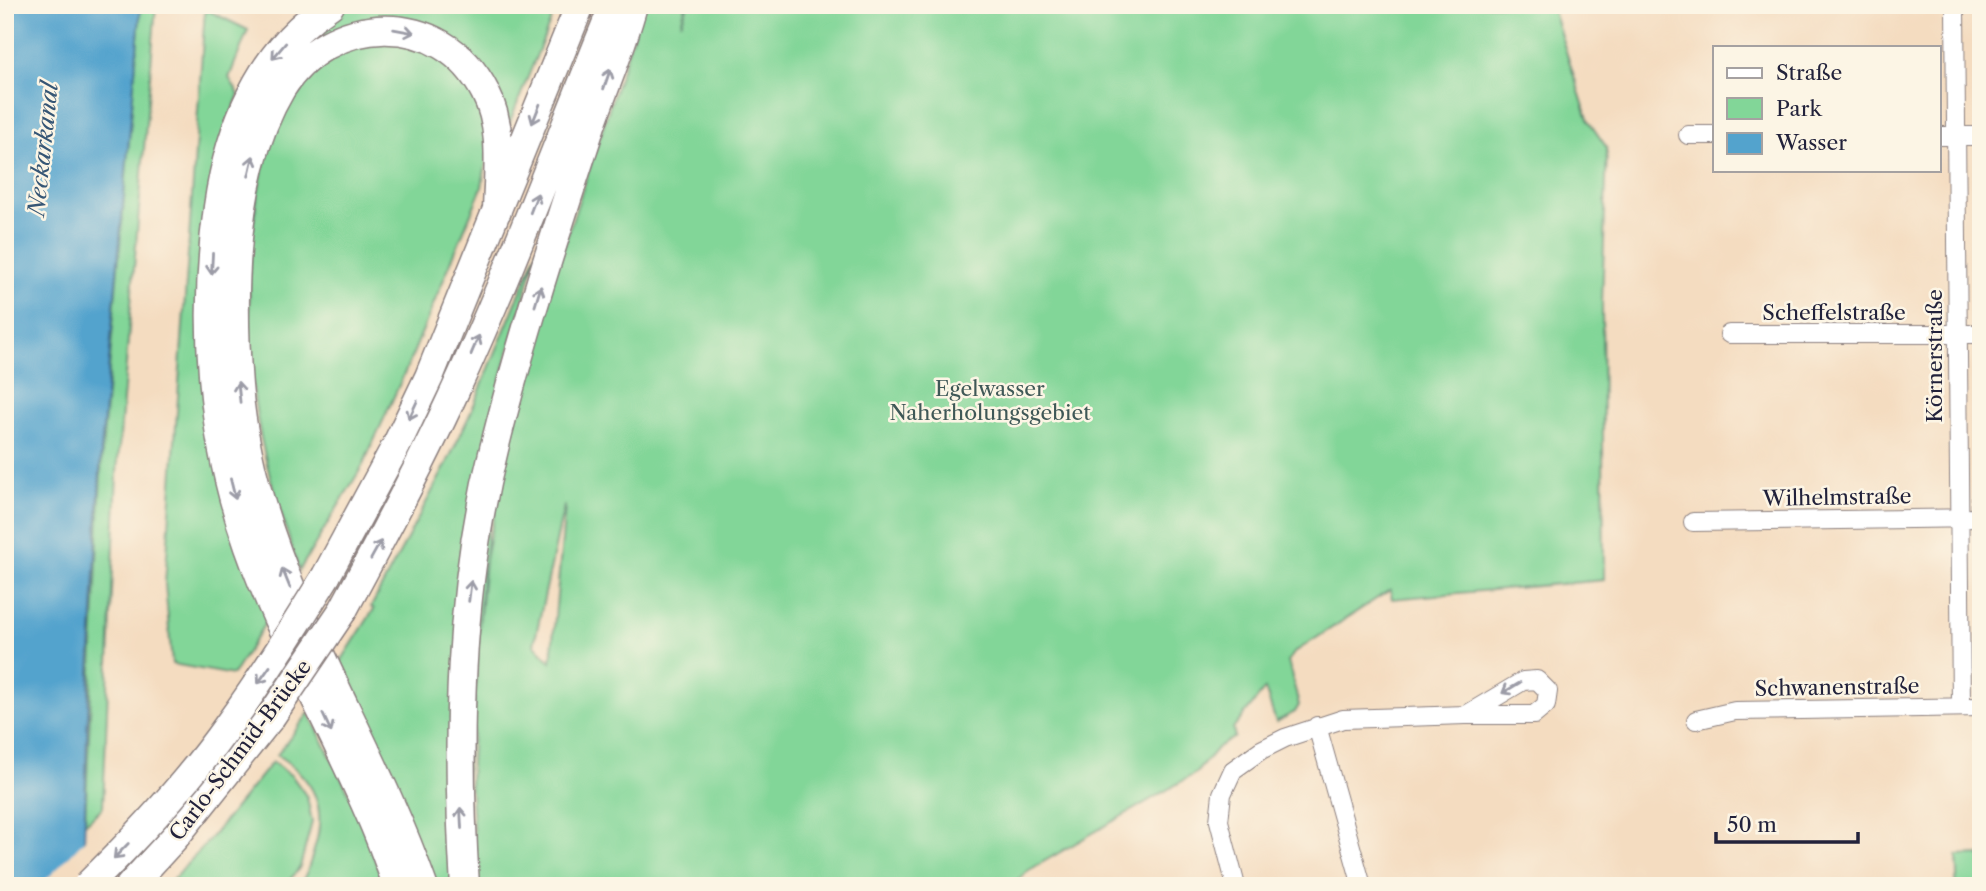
<svg xmlns="http://www.w3.org/2000/svg" width="1986" height="891" font-family="'Libre Caslon Text',serif">
<style>
.green{fill:#82d698;stroke:#527c6a;stroke-width:2;fill-rule:evenodd}
.water{fill:#53a3cd;stroke:#3a6284;stroke-width:2}
.pier{fill:#f4dcc0}
.lines{fill:none;stroke-linecap:round;stroke-linejoin:round}
.minor-casing{stroke:#8b7f7e;stroke-width:20}
.trunk-casing{stroke:#8b7f7e;stroke-width:31}
.minor{stroke:#fff;stroke-width:18}
.trunk{stroke:#fff;stroke-width:28}
.trunk-bridge-casing{stroke:#8b7f7e;stroke-width:31;stroke-linecap:butt}
.trunk-bridge{stroke:#fff;stroke-width:28}
.oneway{stroke:#9c9ca7}
.labels{text-anchor:middle;dominant-baseline:central;stroke-width:5;stroke-linejoin:round;paint-order:stroke}
.street-label{font-size:21px;fill:#22223b;stroke:#fcf5e5}
.park-label{font-size:21px;fill:#3f5857;stroke:#fcf5e5}
.water-label{font-size:23px;font-style:italic;fill:#365675;stroke:#fcf5e5}
</style>
<rect width="100%" height="100%" fill="#fcf5e5"/>
<filter id="ink" filterUnits="userSpaceOnUse"><feTurbulence type="fractalNoise" baseFrequency=".0143" numOctaves="2"/><feDisplacementMap in="SourceGraphic" scale="14" xChannelSelector="R" yChannelSelector="G"/><feConvolveMatrix kernelMatrix="1 2 1 2 8 2 1 2 1" color-interpolation-filters="sRGB"/></filter>
<filter id="wash" filterUnits="userSpaceOnUse"><feTurbulence type="fractalNoise" baseFrequency=".00686" numOctaves="4" result="noise"/><feDisplacementMap in="SourceGraphic" scale="28" xChannelSelector="R" yChannelSelector="G"/><feGaussianBlur stdDeviation="1.57" result="paint"/><feColorMatrix in="noise" values="0 0 0 0 0 0 0 0 0 0 0 0 0 0 0 0 0 1.4 0 .05"/><feComposite in="paint" operator="in"/></filter>
<g filter="url(#wash)">
<rect width="100%" height="100%" fill="#f4dcc0"/>
<path class="green" d="M141,5H156L117,472L103,807L85,824L102,451Z
M344,5H557L509,124L499,97L384,21L264,101L232,455L261,89Z
M643,5H686L681,23L688,5H1551L1589,122L1607,148L1602,304L1604,580L1392,599L1390,590L1295,652L1288,661L1299,705L1295,712L1276,722L1265,689L1233,729L1235,737L1218,747L1196,773L1026,872L1016,882L1017,886H477L470,781L482,573L529,352ZM564,506H565L551,662L534,644Z
M205,9L248,30L229,78L239,94L216,157L267,620L233,675L172,664L165,584Z
M372,40L417,43L445,60L471,88L485,122L488,151L482,187L410,361L363,465L299,571C284,522 267,474 258,423C242,337 241,125 314,66C327,55 355,47 372,40Z
M538,249L501,379L456,886H433L336,669L374,609L371,607L446,465L471,412Z
M309,713L351,797L385,886H299C307,875 310,863 314,850C328,807 314,778 277,755Z
M272,762L292,776L307,797L312,822L300,867L285,886H167L209,840Z
M1981,855V886H1954L1958,874L1957,856Z"/>
<path class="water" d="M5,5H141L101,450L87,734L83,886H5Z"/>
<path class="pier" d="M88,836L87,886H39L58,868Z"/>
</g>
<g filter="url(#ink)">
<g class="lines">
<g class="minor-casing">
<path id="minor" d="M1955,5L1961,707
M1688,135H1715
M1939,136H1981
M1729,334H1981
M1693,522L1981,518
M1696,720L1735,711L1981,707
M1317,726L1362,886
M1236,886L1219,821L1222,794L1233,770L1261,750L1285,738L1343,719L1466,715H1534L1546,705L1548,691L1537,680L1523,681L1466,715"/>
</g>
<g class="trunk-casing">
<path id="trunk" d="M330,5C260,50 229,128 218,207C203,319 210,439 249,547C282,640 332,726 371,817C381,839 389,863 398,886
M326,576L396,446L429,377L580,5
M343,610C382,538 420,467 454,393C513,266 561,134 614,5
M130,886L175,837L270,718
M423,886C364,718 253,568 238,386C231,294 232,171 281,89C329,12 442,7 485,92C504,128 498,172 497,211
M465,886C456,741 458,591 494,449C521,340 556,232 591,125C605,85 622,46 633,5"/>
</g>
<use href="#minor" class="minor"/>
<use href="#trunk" class="trunk"/>
<g class="trunk-bridge-casing">
<path id="trunk-bridge" d="M270,718L343,610
M87,886C138,836 188,782 229,724C264,676 295,626 326,576"/>
</g>
<use href="#trunk-bridge" class="trunk-bridge"/>
</g>
<defs><path id="oneway-shaft" d="M-6 0H5M1.5-3L5.5 0L1.5 3" fill="none" stroke-width="1.6" stroke-linecap="round" stroke-linejoin="round" transform="scale(1.75)"/></defs>
<g class="oneway">
<use href="#oneway-shaft" transform="translate(404 31) rotate(10)"/>
<use href="#oneway-shaft" transform="translate(279 51) rotate(130)"/>
<use href="#oneway-shaft" transform="translate(607 79) rotate(-71)"/>
<use href="#oneway-shaft" transform="translate(536 114) rotate(112)"/>
<use href="#oneway-shaft" transform="translate(251 166) rotate(-77)"/>
<use href="#oneway-shaft" transform="translate(534 203) rotate(-69)"/>
<use href="#oneway-shaft" transform="translate(212 264) rotate(93)"/>
<use href="#oneway-shaft" transform="translate(538 296) rotate(-73)"/>
<use href="#oneway-shaft" transform="translate(475 345) rotate(-67)"/>
<use href="#oneway-shaft" transform="translate(239 392) rotate(-96)"/>
<use href="#oneway-shaft" transform="translate(413 410) rotate(115)"/>
<use href="#oneway-shaft" transform="translate(233 489) rotate(76)"/>
<use href="#oneway-shaft" transform="translate(376 550) rotate(-61)"/>
<use href="#oneway-shaft" transform="translate(286 578) rotate(-112)"/>
<use href="#oneway-shaft" transform="translate(470 591) rotate(-83)"/>
<use href="#oneway-shaft" transform="translate(264 675) rotate(125)"/>
<use href="#oneway-shaft" transform="translate(1511 688) rotate(149)"/>
<use href="#oneway-shaft" transform="translate(327 723) rotate(65)"/>
<use href="#oneway-shaft" transform="translate(461 818) rotate(-93)"/>
<use href="#oneway-shaft" transform="translate(121 851) rotate(134)"/>
</g>
</g>
<g class="labels">
<g class="street-label">
<text x="1834" y="312">Scheffelstraße</text>
<text transform="translate(1934 356) rotate(-90)">Körnerstraße</text>
<text transform="translate(1837 497) rotate(-1)">Wilhelmstraße</text>
<text transform="translate(1837 687) rotate(-1)">Schwanenstraße</text>
<text transform="translate(240 750) rotate(-53)">Carlo-Schmid-Brücke</text>
</g>
<g class="park-label">
<text x="990" y="388">Egelwasser<tspan x="990" dy="24">Naherholungsgebiet</tspan></text>
</g>
<g class="water-label">
<text transform="translate(43 149) rotate(-84)">Neckarkanal</text>
</g>
</g>
<rect width="1986" height="891" fill="none" stroke="#fcf5e5" stroke-width="28"/>
<rect x="1713" y="46" width="228" height="126" fill="#fcf5e5" stroke="#a5a1a1" stroke-width="2"/>
<rect x="1727" y="68" width="35" height="10" fill="#ffffff" stroke="#a5a1a1" stroke-width="2"/>
<text x="1776" y="80" font-size="21" fill="#22223b">Straße</text>
<rect x="1727" y="98" width="35" height="21" fill="#82d698" stroke="#a5a1a1" stroke-width="2"/>
<text x="1776" y="116" font-size="21" fill="#22223b">Park</text>
<rect x="1727" y="133" width="35" height="21" fill="#53a3cd" stroke="#a5a1a1" stroke-width="2"/>
<text x="1776" y="150" font-size="21" fill="#22223b">Wasser</text>
<path d="M1716 832v10h142v-10" fill="none" stroke="#22223b" stroke-width="3.5"/>
<text x="1727" y="832" font-size="21" fill="#22223b" stroke="#fcf5e5" stroke-width="5" paint-order="stroke">50 m</text>
</svg>
